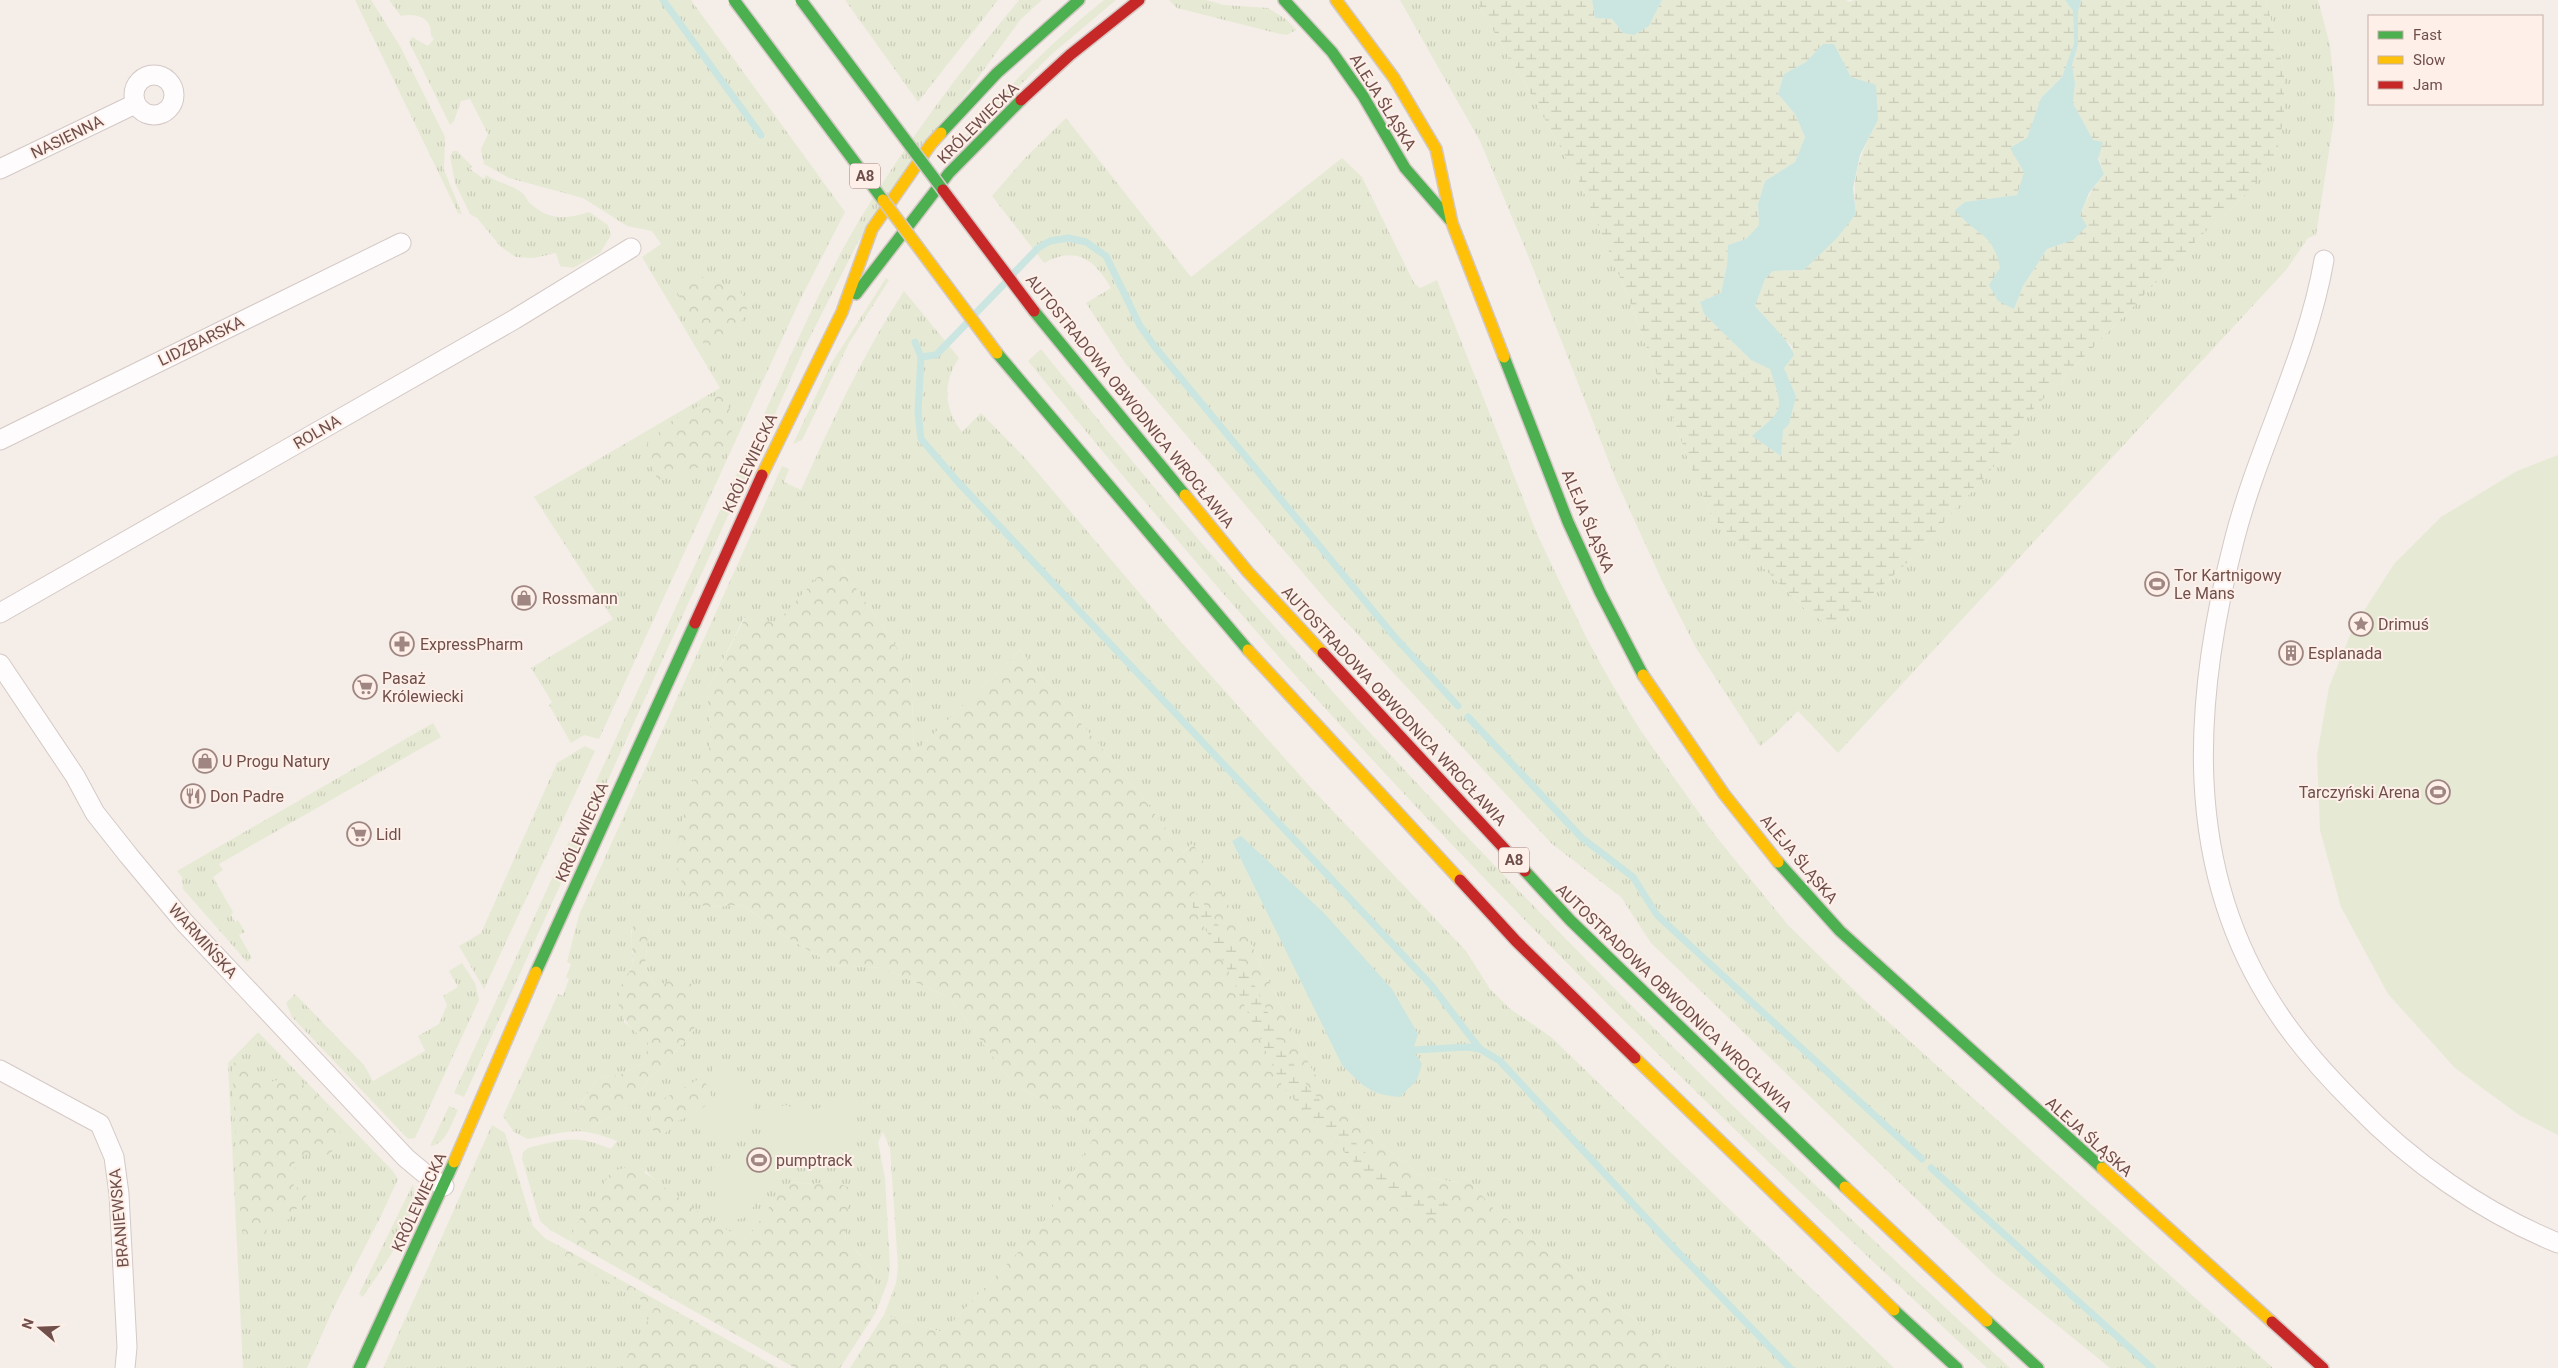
<svg xmlns="http://www.w3.org/2000/svg" width="2558" height="1368" font-family="Roboto,sans-serif">
<style>
.grass{fill:url(#grass-tufts);fill-rule:evenodd}
.forest{fill:url(#forest-crowns)}
.wetland{fill:url(#wetland-marsh);fill-rule:evenodd}
.pitch{fill:#e6ead4}
.water{fill:#cbe5e1}
.lines{fill:none;stroke-linecap:round;stroke-linejoin:round}
.stream{stroke:#cbe5e1;stroke-width:7}
.street-casing{stroke:#d4c9c6;stroke-width:21}
.fast-casing{stroke:#d4c8c5;stroke-width:14}
.slow-casing{stroke:#d4c8c5;stroke-width:14}
.jam-casing{stroke:#d4c8c5;stroke-width:14}
.street{stroke:#fefcfc;stroke-width:19}
.fast{stroke:#4caf50;stroke-width:11}
.slow{stroke:#ffc107;stroke-width:11}
.jam{stroke:#c62828;stroke-width:11}
.fast-bridge-casing{stroke:#d3c8c5;stroke-width:14;stroke-linecap:butt}
.slow-bridge-casing{stroke:#d3c8c5;stroke-width:14;stroke-linecap:butt}
.jam-bridge-casing{stroke:#d3c8c5;stroke-width:14;stroke-linecap:butt}
.fast-bridge{stroke:#4caf50;stroke-width:11}
.slow-bridge{stroke:#ffc107;stroke-width:11}
.jam-bridge{stroke:#c62828;stroke-width:11}
.labels{text-anchor:middle;dominant-baseline:central;stroke-width:4;stroke-linejoin:round;paint-order:stroke}
.shield{fill:#fef0e9;stroke:#9b7f7a;stroke-width:1}
.shield-label{font-size:15px;font-weight:bold;fill:#704f4b}
.street-label{font-size:16px;fill:#704f4b;stroke:#fef0e9}
.poi-label{font-size:16px;fill:#704f4b;stroke:#fef0e9;text-anchor:start}
</style>
<defs>
<pattern id="grass-tufts" width="24" height="20" patternUnits="userSpaceOnUse" patternTransform="scale(1.25)"><rect width="24" height="20" fill="#e6ead4"/><path d="M3 7l-1-3M5 7V3M7 7l1-3M15 17l-1-3M17 17v-4M19 17l1-3" fill="none" stroke="#c9cab8"/></pattern>
<pattern id="forest-crowns" width="20" height="18" patternUnits="userSpaceOnUse" patternTransform="scale(1.25)"><rect width="20" height="18" fill="#e6ead4"/><path d="M2 6a3 3 0 1 1 6 0M12 15a3 3 0 1 1 6 0" fill="none" stroke="#c9cab8"/></pattern>
<pattern id="wetland-marsh" width="20" height="14" patternUnits="userSpaceOnUse" patternTransform="scale(1.25)"><rect width="20" height="14" fill="#e6ead4"/><path d="M1 5h8M5 5V1M11 12h8M15 12V8" fill="none" stroke="#c9cab8"/></pattern>
</defs>
<rect width="100%" height="100%" fill="#f5ede8"/>
<path class="grass" d="M355,0H371L400,46L445,137L444,170L462,214L458,213Z
M389,0H691L845,212L800,300L599,739L584,735L571,743L549,705L552,702L531,668L613,619L534,497L720,388L642,257L661,244L652,231L627,226L583,198L509,178L484,164L481,149L488,134L470,99L461,101L454,121L450,125L409,42L412,37L428,46L434,39L431,36C432,17 416,13 401,16Z
M845,0H998L918,102Z
M1019,0H1042L1021,19L858,242L804,349L767,432L764,431L761,421C791,355 820,287 857,224C904,145 960,71 1019,0Z
M1104,0H1116L1052,54L954,149C1000,95 1048,44 1104,0Z
M1169,0H1206L1224,5L1268,8L1287,20L1296,30L1287,35L1280,34L1177,8Z
M1400,0H1475L1523,80L1580,183L1629,299L1692,470L1712,517L1805,609L1831,627L1868,599L1911,559L2016,442L2027,416L2202,235L2243,197L2284,71L2266,0H2318L2330,45L2335,95L2334,119L2316,235L2308,238L2286,270L1838,753L1798,711L1773,736L1760,746L1696,648L1663,583L1616,480L1525,248L1480,141Z
M1066,118L1191,277L1342,158L1362,177L1414,283L1420,288L1437,280L1537,534L1586,637L1613,686L1641,731L1714,834L1788,925L1864,1000L2273,1368H2110L1994,1274L1651,943L1621,897L1552,844L1325,599L1125,363L1086,303L1111,288C1095,260 1076,245 1044,263L992,196L1024,159Z
M453,151H457L472,166L470,169L484,179L486,175C497,182 511,185 521,192C525,194 527,201 531,204C550,221 567,219 589,212L608,225L611,235L600,253L573,268L560,266L556,253L534,258L516,257L501,247L477,218L470,214L455,183L450,156Z
M886,278L889,280L849,343L802,440L793,444L831,364Z
M904,291L959,358C942,383 944,409 962,432L981,413L1027,460L1174,634L1313,790L1466,951L1490,989L1509,1008L1551,1037L1894,1368H1670L1657,1337L1493,1208L1465,1176L1456,1182L1423,1177L1369,1135L1313,1072L1252,946L1192,844L1183,852L1140,794L1020,650L914,753L911,668L835,558L777,623L744,618L707,691L711,737L707,763L691,784L711,907L743,905L780,933L833,965L882,968L949,997L1013,1084L1098,1130L1039,1230L943,1332L884,1315L896,1283L898,1267L890,1148L883,1132L878,1142L885,1178L890,1267L888,1281L876,1312L871,1309C882,1270 869,1266 845,1239L849,1188L833,1181L813,1184L791,1182L746,1240C714,1224 670,1198 646,1171L576,1225L570,1241L550,1230L540,1221L522,1159L523,1152L528,1148C562,1139 577,1134 611,1149L617,1141C576,1125 569,1132 528,1139L514,1132L503,1116L558,994L563,996L569,979L566,977L571,964L567,962L579,915L782,466L789,469L784,482L801,490C832,421 863,354 904,291ZM649,925L645,965L655,988L695,1029L662,1067L650,1077L631,1105L592,1127L575,1112L598,1078L619,1075L645,1063L649,1043L624,1022L623,981L633,966L631,930Z
M1041,349C1222,576 1417,790 1622,996C1748,1123 1879,1246 2010,1368H1987C1758,1156 1534,938 1323,706C1221,594 1124,478 1028,361Z
M747,451L756,454L464,1097L454,1093Z
M433,723L441,737L219,864L223,870L213,877L233,912L231,915L235,922L238,920L245,932L239,935L252,958L247,962L183,889L182,877L177,871Z
M585,746L595,751L484,989L459,946L481,933L557,763Z
M462,963L475,983L479,1000L415,1138L408,1139L292,1017L286,1003L295,994L364,1065L373,1081L425,1051L418,1036L439,1024L447,1005L443,996L458,987L449,971Z
M258,1032L392,1170L398,1179L381,1216L335,1305L307,1368H243L228,1063Z
M449,1106L458,1110C452,1122 446,1145 430,1146Z
M492,1125L505,1133L533,1226L546,1239L567,1250L564,1258L656,1307L621,1368H383Z
M413,1184C421,1219 382,1267 363,1297L359,1294Z"/>
<path class="forest" d="M690,272L741,292L747,308L735,336L707,350L677,292Z
M722,393L736,423L716,462L658,480L643,449L668,423Z
M835,558L911,668L914,753L1020,650L1140,794L1183,852L1193,844L1252,946L1313,1072L1369,1135L1423,1177L1456,1182L1465,1176L1493,1208L1657,1337L1670,1368H850L884,1315L943,1332L1039,1230L1098,1130L1013,1084L949,997L882,968L833,965L780,933L743,905L711,907L688,903L674,857L691,784L707,762L711,737L707,691L745,618L777,622Z
M635,922L649,925L645,965L655,988L680,975L696,988L685,1010L695,1029L662,1067L650,1077L631,1105L592,1127L575,1113L598,1078L619,1075L645,1063L648,1043C627,1024 610,1013 623,981C625,975 632,971 633,964C634,950 628,936 635,922Z
M239,1057L244,1066L262,1074L268,1083C303,1068 321,1102 342,1125L335,1149L323,1158L305,1154L294,1163L297,1177L293,1187L301,1188L307,1195L288,1220L280,1212L273,1214L265,1235L254,1239L243,1233L238,1191L232,1066Z
M699,1079L709,1086L712,1100L698,1112L678,1121L660,1138L650,1127L652,1105Z
M629,1167C649,1172 652,1179 668,1190C693,1208 718,1227 746,1240L778,1195L791,1182L813,1184L833,1181L850,1188L845,1239C869,1266 882,1270 871,1309L876,1312L840,1368H795L570,1241L576,1225L612,1171Z
M567,1250L778,1368H621L655,1307L564,1258Z"/>
<path class="wetland" d="M1475,0H1592L1595,18L1612,19L1623,33L1649,26L1662,0H1846L1850,2L1854,0H2065L2073,11L2074,43L2062,77L2041,98L2027,138L2024,172L2017,195L1965,202L1962,219L1981,232L1996,250L2014,309L2023,286L2047,249L2073,240C2080,213 2086,196 2104,174L2093,140L2073,103L2075,83L2072,65L2078,45V12L2081,0H2266L2284,71V115L2276,158L2243,197L2202,235L2027,416L2016,442L1911,559L1868,599L1831,627L1805,609L1712,517L1692,470L1629,299L1580,183L1523,80ZM1823,44H1834L1851,77L1878,120C1860,156 1851,173 1856,214L1804,270L1773,271L1765,279L1755,306L1776,332L1793,347L1784,368L1796,396L1783,430L1776,416L1781,403L1770,368L1751,360L1704,314L1700,302L1721,293L1727,265L1728,245L1746,239L1759,225L1758,204L1765,181L1795,162L1805,137L1795,114L1778,94L1784,74L1806,62Z
M1195,891L1241,958L1300,1077L1361,1149L1416,1195L1447,1203L1451,1213L1435,1218L1410,1212L1351,1159L1283,1088L1226,966L1190,902Z"/>
<path class="pitch" d="M2558,455V1135L2519,1115L2455,1068L2388,994L2341,907L2320,830L2317,755L2329,687L2353,628L2394,564L2441,517L2517,471Z
M719,1065H727L734,1071L738,1070C744,1083 763,1113 750,1125C742,1133 724,1137 713,1141L712,1138L701,1133L699,1122L704,1116L720,1110L721,1106L710,1078L713,1068Z
M843,1100L855,1104C863,1119 840,1160 826,1169C822,1172 816,1173 811,1173L793,1159L744,1218L732,1220L724,1215L713,1183V1170C724,1152 757,1163 766,1142L761,1129L769,1112L785,1105L807,1112Z"/>
<path class="water" d="M1592,0H1662L1649,26L1634,35L1623,33L1612,19L1595,18Z
M2065,0H2081L2078,12V45L2072,65L2075,83L2073,103L2093,140L2103,142L2098,159L2104,174L2089,193L2080,215L2087,226L2073,240L2047,249L2023,286L2014,309L1998,301L1989,285L2000,268C1993,231 1974,235 1955,210L1965,202L2017,195L2024,172L2010,148L2027,138L2041,98L2062,77L2074,43L2073,11Z
M1823,44H1834L1851,77L1876,85L1878,120L1860,155L1853,188L1856,214L1837,238L1804,270L1773,271L1765,279L1755,306C1765,318 1791,343 1794,355L1784,368L1796,396L1789,424L1783,430L1781,456L1752,436C1786,408 1783,410 1770,369L1751,360L1704,314L1700,302L1721,293L1727,265L1728,245L1746,239L1759,225L1758,204L1765,181L1795,162L1805,137L1795,114L1778,94L1784,74L1806,62Z
M1241,836L1324,913L1392,989L1418,1034L1413,1050L1422,1064L1417,1080L1400,1097C1370,1095 1362,1085 1342,1065L1232,841Z"/>
<g class="lines">
<path class="stream" d="M663,0L761,135
M1013,274L1038,248L1050,241L1068,238L1086,242L1106,256L1140,326L1155,347L1393,635L1458,706
M975,314L1006,282
M915,342L921,357L918,412L921,439L958,482L1431,985L1480,1049L1500,1061L1672,1246L1790,1368
M921,357L936,355L968,322
M1468,717L1582,838L1633,877L1657,915L1922,1159
M1413,1050L1468,1047L1480,1049
M1931,1168L2152,1368"/>
<g class="street-casing">
<path id="street" d="M134 95a20 20 0 1 1 40 0a20 20 0 1 1-40 0Z
M0,169L135,104
M2324,260C2307,358 2258,446 2234,541C2193,700 2181,867 2276,1010C2298,1044 2326,1075 2354,1103C2411,1162 2482,1212 2558,1243
M0,440L401,243
M0,613L515,319L631,248
M0,664L75,776L95,813L129,856L184,922L406,1158L430,1178L444,1186
M0,1070L100,1124L114,1157L119,1194L127,1347L125,1368"/>
</g>
<g class="fast-casing">
<path id="fast" d="M1284,0L1332,52L1363,96L1405,168L1450,220
M941,133L997,73L1079,0
M856,294L949,173L1021,100
M1034,311L1185,495
M997,353L1248,650
M1504,357L1568,522L1600,592L1643,675
M1778,862L1840,931L2102,1168
M1525,871L1570,920L1845,1187
M536,972L695,623
M1894,1310L1957,1368
M1987,1321L2038,1368
M359,1368L454,1162"/>
</g>
<g class="slow-casing">
<path id="slow" d="M1336,0L1394,78L1436,149L1452,223L1504,357
M762,475L842,312L872,229L931,144L941,133
M1185,495L1248,572L1323,653
M1248,650L1460,880
M1643,675L1724,794L1778,862
M1635,1058L1894,1310
M454,1162L536,972
M2102,1168L2272,1322
M1845,1187L1987,1321"/>
</g>
<g class="jam-casing">
<path id="jam" d="M1021,100L1070,55L1139,0
M695,623L762,475
M1323,653L1525,871
M1460,880L1516,941L1635,1058
M2272,1322L2323,1368"/>
</g>
<use href="#street" class="street"/>
<use href="#fast" class="fast"/>
<use href="#slow" class="slow"/>
<use href="#jam" class="jam"/>
<g class="fast-bridge-casing">
<path id="fast-bridge" d="M734,0L883,200
M801,0L943,190"/>
</g>
<g class="slow-bridge-casing">
<path id="slow-bridge" d="M883,200L997,353"/>
</g>
<g class="jam-bridge-casing">
<path id="jam-bridge" d="M943,190L1034,311"/>
</g>
<use href="#fast-bridge" class="fast-bridge"/>
<use href="#slow-bridge" class="slow-bridge"/>
<use href="#jam-bridge" class="jam-bridge"/>
</g>
<defs>
<g id="stadium-ring" transform="scale(1.25)"><circle r="9.5" fill="#fef0e9" stroke="#9f8682" stroke-width="1.5"/><path d="M0-5a6.5 5 0 1 0 0 10a6.5 5 0 1 0 0-10ZM-3.5-1.8h7v3.6h-7Z" fill="#9f8682"/></g>
<g id="shop-ring" transform="scale(1.25)"><circle r="9.5" fill="#fef0e9" stroke="#9f8682" stroke-width="1.5"/><path d="M-5-2.5h2.3a2.7 3.5 0 0 1 5.4 0H5L5.5 6h-11ZM-1.5-2.5h3a1.5 2.3 0 0 0-3 0Z" fill="#9f8682"/></g>
<g id="sight-ring" transform="scale(1.25)"><circle r="9.5" fill="#fef0e9" stroke="#9f8682" stroke-width="1.5"/><path d="M0-6L1.8-2.2L6-1.7L2.9 1.2L3.7 5.4L0 3.3L-3.7 5.4L-2.9 1.2L-6-1.7L-1.8-2.2Z" fill="#9f8682"/></g>
<g id="pharmacy-ring" transform="scale(1.25)"><circle r="9.5" fill="#fef0e9" stroke="#9f8682" stroke-width="1.5"/><path d="M-2-6h4v4h4v4h-4v4h-4v-4h-4v-4h4Z" fill="#9f8682"/></g>
<g id="building-ring" transform="scale(1.25)"><circle r="9.5" fill="#fef0e9" stroke="#9f8682" stroke-width="1.5"/><path d="M-4-6H4V6H1V3H-1V6H-4ZM-2.5-4.3h1.7v1.8h-1.7ZM.8-4.3h1.7v1.8H.8ZM-2.5-1h1.7V.8h-1.7ZM.8-1h1.7V.8H.8Z" fill="#9f8682"/></g>
<g id="supermarket-ring" transform="scale(1.25)"><circle r="9.5" fill="#fef0e9" stroke="#9f8682" stroke-width="1.5"/><path d="M-6-5.5h2.5l.6 2H6L4.5 2H-2.5L-4.4-4H-6ZM-1.5 3.2a1.3 1.3 0 1 0 .1 0ZM3 3.2a1.3 1.3 0 1 0 .1 0Z" fill="#9f8682"/></g>
<g id="restaurant-ring" transform="scale(1.25)"><circle r="9.5" fill="#fef0e9" stroke="#9f8682" stroke-width="1.5"/><path d="M-5-6h1v4h1v-4h1v4h1v-4h1v5L-1.5 .5V6h-2V.5L-5-1ZM5-6V6H3V1.5H1.5Q1.5-4 5-6Z" fill="#9f8682"/></g>
</defs>
<g fill-rule="evenodd">
<use href="#stadium-ring" x="2157" y="584"/>
<use href="#shop-ring" x="524" y="598"/>
<use href="#sight-ring" x="2361" y="624"/>
<use href="#pharmacy-ring" x="402" y="644"/>
<use href="#building-ring" x="2291" y="653"/>
<use href="#supermarket-ring" x="365" y="687"/>
<use href="#shop-ring" x="205" y="761"/>
<use href="#stadium-ring" x="2438" y="792"/>
<use href="#restaurant-ring" x="193" y="796"/>
<use href="#supermarket-ring" x="359" y="834"/>
<use href="#stadium-ring" x="759" y="1160"/>
</g>
<g class="labels">
<g class="shield">
<rect x="850" y="163.5" width="30" height="25" rx="4"/>
<rect x="1499" y="847.5" width="30" height="25" rx="4"/>
</g>
<g class="shield-label">
<text x="865" y="176">A8</text>
<text x="1514" y="860">A8</text>
</g>
<g class="street-label">
<text transform="translate(1383 102) rotate(58)">ALEJA ŚLĄSKA</text>
<text transform="translate(978 123) rotate(-45)">KRÓLEWIECKA</text>
<text transform="translate(67 137) rotate(-26)">NASIENNA</text>
<text transform="translate(201 341) rotate(-26)">LIDZBARSKA</text>
<text transform="translate(1130 401) rotate(51)">AUTOSTRADOWA OBWODNICA WROCŁAWIA</text>
<text transform="translate(317 432) rotate(-30)">ROLNA</text>
<text transform="translate(750 463) rotate(-65)">KRÓLEWIECKA</text>
<text transform="translate(1588 521) rotate(67)">ALEJA ŚLĄSKA</text>
<text transform="translate(1394 706) rotate(47)">AUTOSTRADOWA OBWODNICA WROCŁAWIA</text>
<text transform="translate(582 832) rotate(-66)">KRÓLEWIECKA</text>
<text transform="translate(1799 859) rotate(50)">ALEJA ŚLĄSKA</text>
<text transform="translate(203 941) rotate(48)">WARMIŃSKA</text>
<text transform="translate(1674 998) rotate(44)">AUTOSTRADOWA OBWODNICA WROCŁAWIA</text>
<text transform="translate(2089 1137) rotate(42)">ALEJA ŚLĄSKA</text>
<text transform="translate(419 1202) rotate(-65)">KRÓLEWIECKA</text>
<text transform="translate(119 1218) rotate(-95)">BRANIEWSKA</text>
</g>
<g class="poi-label">
<text x="2174" y="575">Tor Kartnigowy<tspan x="2174" dy="18">Le Mans</tspan></text>
<text x="542" y="598">Rossmann</text>
<text x="2378" y="624">Drimuś</text>
<text x="420" y="644">ExpressPharm</text>
<text x="2308" y="653">Esplanada</text>
<text x="382" y="678">Pasaż<tspan x="382" dy="18">Królewiecki</tspan></text>
<text x="222" y="761">U Progu Natury</text>
<text x="2420" y="792" text-anchor="end">Tarczyński Arena</text>
<text x="210" y="796">Don Padre</text>
<text x="376" y="834">Lidl</text>
<text x="776" y="1160">pumptrack</text>
</g>
</g>
<rect x="2368" y="15" width="175" height="90" fill="#fef0e9" stroke="#c5b0aa"/>
<rect x="2378" y="31" width="25" height="8" fill="#4caf50" stroke="#c5b0aa"/>
<text x="2413" y="40" font-size="15" fill="#704f4b">Fast</text>
<rect x="2378" y="56" width="25" height="8" fill="#ffc107" stroke="#c5b0aa"/>
<text x="2413" y="65" font-size="15" fill="#704f4b">Slow</text>
<rect x="2378" y="81" width="25" height="8" fill="#c62828" stroke="#c5b0aa"/>
<text x="2413" y="90" font-size="15" fill="#704f4b">Jam</text>
<g transform="translate(40 1328) rotate(289)" stroke="#fef0e9" stroke-width="4" paint-order="stroke">
<path d="M0-4L9 19L0 12L-9 19Z" fill="#704f4b"/>
<text y="-8" font-size="14" font-weight="bold" text-anchor="middle" fill="#704f4b">N</text>
</g>
</svg>
